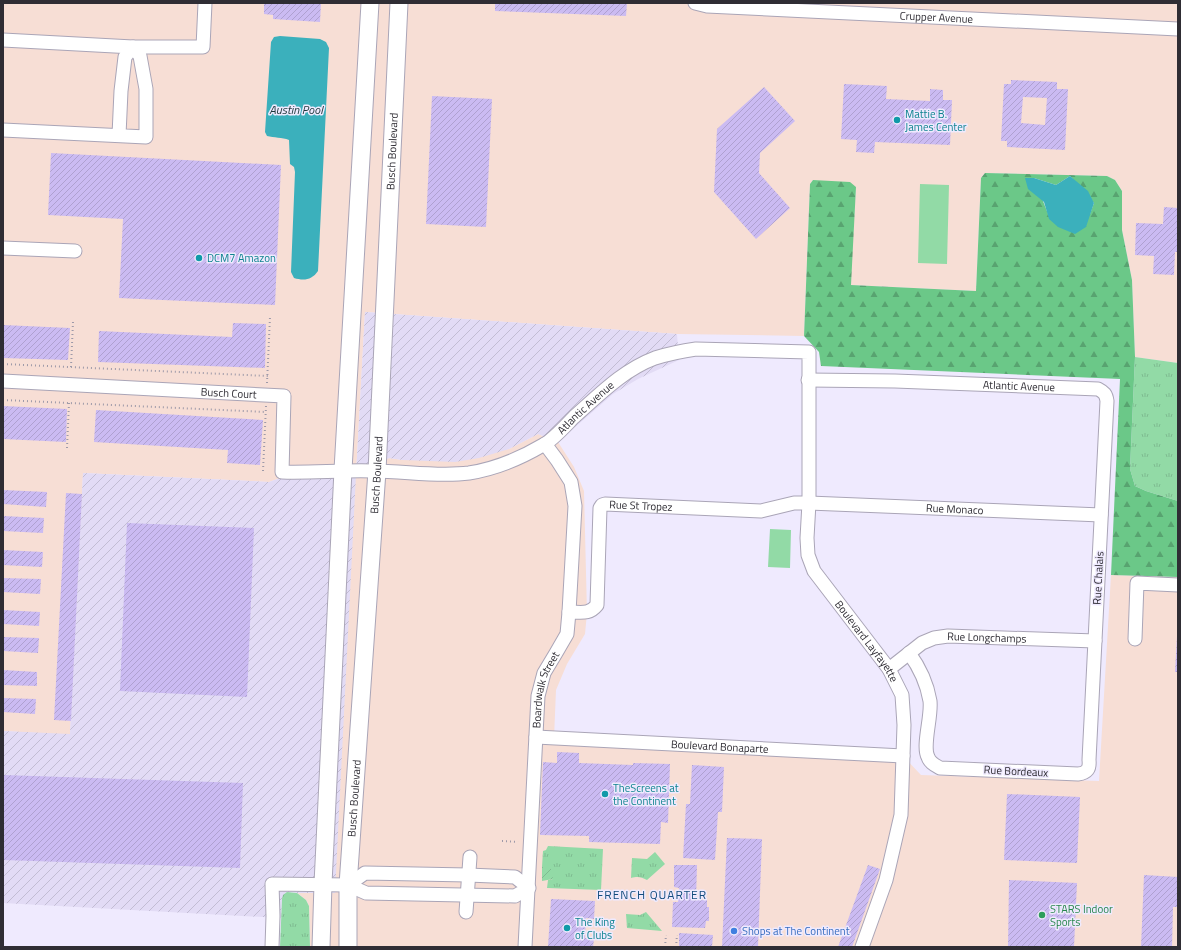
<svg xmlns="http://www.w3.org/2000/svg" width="1181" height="950" font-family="'Titillium Web',sans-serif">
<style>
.commercial{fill:#f7ded5}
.industrial{fill:url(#industrial-furrows)}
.grass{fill:url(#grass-tufts)}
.forest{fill:url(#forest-firs);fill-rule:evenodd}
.park{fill:#92daa6}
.garden{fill:url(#garden-furrows)}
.water{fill:#3bb0bc}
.building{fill:url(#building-hatch);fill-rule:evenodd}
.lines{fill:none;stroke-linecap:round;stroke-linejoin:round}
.minor-casing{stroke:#aaa5b7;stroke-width:15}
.major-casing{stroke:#aaa5b7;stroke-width:19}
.path{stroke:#9d99a8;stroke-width:2;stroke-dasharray:1 3;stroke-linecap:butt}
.minor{stroke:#fff;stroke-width:13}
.major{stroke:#fff;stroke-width:17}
.culture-dot{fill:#0f9aa8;stroke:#efeafe;stroke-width:1.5}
.leisure-dot{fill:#2e9e5b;stroke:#efeafe;stroke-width:1.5}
.shop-dot{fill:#3f7fe0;stroke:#efeafe;stroke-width:1.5}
.labels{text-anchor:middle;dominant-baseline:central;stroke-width:3;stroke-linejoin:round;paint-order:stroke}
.street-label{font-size:11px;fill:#2f2d34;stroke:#efeafe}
.culture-label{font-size:11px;fill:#0d838f;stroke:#efeafe;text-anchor:start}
.leisure-label{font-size:11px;fill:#27864d;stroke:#efeafe;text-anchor:start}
.shop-label{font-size:11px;fill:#366cbe;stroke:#efeafe;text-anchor:start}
.water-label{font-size:12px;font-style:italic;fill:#1c3639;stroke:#efeafe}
.neighbourhood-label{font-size:12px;letter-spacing:1px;fill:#144c7d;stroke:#efeafe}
</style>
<defs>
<pattern id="industrial-furrows" width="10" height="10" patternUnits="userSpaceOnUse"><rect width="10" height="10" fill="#e2dbf5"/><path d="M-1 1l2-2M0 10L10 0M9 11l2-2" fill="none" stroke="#c2bcd3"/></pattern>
<pattern id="grass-tufts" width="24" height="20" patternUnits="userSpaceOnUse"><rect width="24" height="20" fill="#92daa6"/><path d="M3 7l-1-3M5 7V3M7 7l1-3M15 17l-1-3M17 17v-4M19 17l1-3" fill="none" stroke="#7ebb90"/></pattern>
<pattern id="forest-firs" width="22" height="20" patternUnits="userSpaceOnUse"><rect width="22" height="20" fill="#6bc888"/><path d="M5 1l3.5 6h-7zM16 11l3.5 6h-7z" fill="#58a370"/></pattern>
<pattern id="garden-furrows" width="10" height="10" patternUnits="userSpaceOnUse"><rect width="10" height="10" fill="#92daa6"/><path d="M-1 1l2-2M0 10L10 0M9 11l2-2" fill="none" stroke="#7ebb90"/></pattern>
<pattern id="building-hatch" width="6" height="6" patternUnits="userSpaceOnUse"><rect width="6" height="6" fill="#cbbbf2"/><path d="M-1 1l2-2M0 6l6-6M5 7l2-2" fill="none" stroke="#afa1d0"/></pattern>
</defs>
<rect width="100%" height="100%" fill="#efeafe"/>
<path class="commercial" d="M3,3H1178V363L1135,357L1132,280L1122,230V191L1115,180L1107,176L985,173L981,178L976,291L850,285L856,187L813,180L810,184L804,336L677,334L365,312L356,474L389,458L403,460L509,449L538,434L558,442L574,467L584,491L587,613L585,634L567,664L556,690L554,738L903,756L921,775L1099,781L1111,575L1178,577V947H310L309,906L306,900L297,893H335L297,472L269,482L83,473L70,735L3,731Z"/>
<path class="industrial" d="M365,312L677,334L679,360L638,379L613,394L558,442L538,434L509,449L479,458L455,462L403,460L389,458L356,475L335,893H297L291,892L282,899L281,918L3,903V731L70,734L83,473L269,482L297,472L356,475Z"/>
<path class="grass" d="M1135,357L1178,363V501L1146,491L1135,486L1130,469Z
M548,846L603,849L601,890L547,888L548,880L553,879L542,867L543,851L546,850Z
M655,852L665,864L647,880C641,877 638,876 631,878L632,858L647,859Z
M287,892L297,893L306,900L309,906L310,947H280L282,899L283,895Z
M646,912L662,931L627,928L626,914L640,915Z"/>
<path class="forest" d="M985,173L1107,176L1115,180L1122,191V230L1132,280L1135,357L1130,469L1135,486L1146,491L1178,501V577L1111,575L1120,379L821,366L819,352L804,336L810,184L813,180L850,182L856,187L851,285L976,291L981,178ZM1070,176L1077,183L1094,203L1090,214L1050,219L1034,178L1056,185Z"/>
<path class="park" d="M920,184L949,185L947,264L918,263Z
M770,529L791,530L790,568L768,567Z"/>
<path class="garden" d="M542,867L551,869L553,879L542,881Z"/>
<path class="water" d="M280,36L320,39L326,42L329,48L318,271C312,280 304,281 294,278L291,272L295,172L294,167L290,164L289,140C282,137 274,138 267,136L265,132L271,42L274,37Z
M1070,176L1088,191L1094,203L1086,227L1075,234L1058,227L1049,219L1044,202L1028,189L1025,178H1034L1056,185Z"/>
<path class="building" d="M264,3H321L320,22L273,19V15L264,14Z
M495,3H627L626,16L495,11Z
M1011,80L1057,82V89H1068L1065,150L1007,147V141H1001L1004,84H1011ZM1023,97L1047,98L1045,125L1021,123Z
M844,84L887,86L886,99L930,101V89L943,90V100H952L950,145L875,142L874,153L856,152L857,140L841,139Z
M764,87L795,121L760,153L759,173L790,208L756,239L714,192L717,129Z
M432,96L492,99L486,227L426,224Z
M51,153L281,165L275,305L119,298L123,219L48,215Z
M1164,207L1178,208V252H1175L1174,275L1153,274L1154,256L1135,255L1136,223L1163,224Z
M233,323L266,324L265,368L98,362L99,331L232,337Z
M3,325L70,328L68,360L3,358Z
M3,406L67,409L66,442L3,439Z
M96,410L263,420L260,465L227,463L228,450L94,442Z
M3,490L47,492L46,507L3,504Z
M66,493L82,494L71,721L54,720Z
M3,516L44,518L43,533L3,531Z
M127,523L254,528L247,697L120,691Z
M3,550L43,552L42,567L3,565Z
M3,578L41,579L40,594L3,592Z
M3,610L40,612L39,626L3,624Z
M1177,636H1178V672H1175Z
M3,637L39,638L38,653L3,651Z
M3,670L37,672V686L3,685Z
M3,698L36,699L35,714L3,712Z
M557,752L579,753V763L633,765V763L670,764L668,823L661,822L660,844L589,842V836L540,835L543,762L557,763Z
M692,765L724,767L722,812H718L715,860L683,858L686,804H690Z
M3,775L243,783L240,868L3,860Z
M1007,794L1080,797L1077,863L1004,860Z
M727,838L762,839L758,947H722Z
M674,865H697L696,900H707V907H709V921H706L705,928L672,927L673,902H678L679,888L674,887Z
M868,865L880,869L852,947H838Z
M1144,875L1178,877V907H1173L1172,947H1141Z
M1009,880L1077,883L1074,947H1008Z
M551,899L595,901L594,919L586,918L585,938L594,939L593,947H548Z
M679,933L713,935L712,947H679Z"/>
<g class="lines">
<g class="minor-casing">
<g id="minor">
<path id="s1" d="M695,3L707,6L1178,29"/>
<path d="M3,40L133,47H203L205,3"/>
<path d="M3,130L146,137V89L140,56L133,47L125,57L121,91L119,135"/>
<path d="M3,248L75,251"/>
<path id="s2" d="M808,380L895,381L1098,389C1104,392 1106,394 1107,401L1089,760C1090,769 1087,773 1078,774L940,768C935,765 930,763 928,757C922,746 932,716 930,701C927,683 920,668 909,653"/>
<path id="s3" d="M3,381L284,396L282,472C312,473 342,470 373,471C405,471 437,477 469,473C495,469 521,458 543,445C553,440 566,425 574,417C599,395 623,370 655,358C668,354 682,351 696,349L809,352V503L807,538L808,555L814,571L889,669L902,695L904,725L901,815L886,880L862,947"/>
<path id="s4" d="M569,612C581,612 589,615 597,605L600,508L602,505L605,504L761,511L794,503H809L1101,515"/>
<path d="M1135,639L1137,583L1178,585"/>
<path id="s5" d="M889,669L922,643L934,638L948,636L1095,641"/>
<path id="s6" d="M536,737L903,756"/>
<path d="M466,912L470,857"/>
<path d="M272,947L273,916L272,884L348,885L366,893L515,896L529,888L515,877L468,875L365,873L348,885"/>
<path id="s7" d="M525,947L538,696L544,673L556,653L567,634L569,612L575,506L571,482L557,460L545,444"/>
</g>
</g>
<g class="major-casing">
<g id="major">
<path d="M321,947L323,884L343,470L370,3"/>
<path id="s8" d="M348,947V885L377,471L399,3"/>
</g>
</g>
<path class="path" d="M3,364L268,376
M71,367L73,322
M267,383L270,317
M3,400L266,412
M67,448L69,403
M263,471L266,406
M502,841L518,842
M665,947L666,935
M676,947L677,935"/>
<use href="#minor" class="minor"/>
<use href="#major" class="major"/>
</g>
<g class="culture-dot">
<circle cx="897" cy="120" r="4"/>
<circle cx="199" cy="258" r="4"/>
<circle cx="605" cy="794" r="4"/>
<circle cx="567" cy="928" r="4"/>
</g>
<circle class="leisure-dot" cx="1042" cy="915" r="4"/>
<circle class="shop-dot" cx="734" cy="931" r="4"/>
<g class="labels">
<g class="street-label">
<text stroke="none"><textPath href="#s1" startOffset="242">Crupper Avenue</textPath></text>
<text stroke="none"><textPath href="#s8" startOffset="797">Busch Boulevard</textPath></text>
<text stroke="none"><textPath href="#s2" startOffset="211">Atlantic Avenue</textPath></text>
<text stroke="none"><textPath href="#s3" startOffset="226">Busch Court</textPath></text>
<text stroke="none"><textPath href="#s3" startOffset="681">Atlantic Avenue</textPath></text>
<text stroke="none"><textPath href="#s8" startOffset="473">Busch Boulevard</textPath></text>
<text stroke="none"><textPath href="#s4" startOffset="170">Rue St Tropez</textPath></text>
<text stroke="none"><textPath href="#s4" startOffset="485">Rue Monaco</textPath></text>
<text transform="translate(1098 578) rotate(-87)">Rue Chalais</text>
<text stroke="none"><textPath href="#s5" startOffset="108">Rue Longchamps</textPath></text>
<text stroke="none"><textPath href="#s3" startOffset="1230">Boulevard Layfayette</textPath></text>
<text stroke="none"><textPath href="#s7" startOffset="259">Boardwalk Street</textPath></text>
<text stroke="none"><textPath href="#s6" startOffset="184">Boulevard Bonaparte</textPath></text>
<text transform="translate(1016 771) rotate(3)">Rue Bordeaux</text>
<text stroke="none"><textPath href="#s8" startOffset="149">Busch Boulevard</textPath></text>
</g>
<g class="culture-label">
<text x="905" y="114">Mattie B.<tspan x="905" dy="13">James Center</tspan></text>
<text x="207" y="258">DCM7 Amazon</text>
<text x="613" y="788">TheScreens at<tspan x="613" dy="13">the Continent</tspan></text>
<text x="575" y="922">The King<tspan x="575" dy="13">of Clubs</tspan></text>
</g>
<g class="leisure-label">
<text x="1050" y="909">STARS Indoor<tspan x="1050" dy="13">Sports</tspan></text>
</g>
<g class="shop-label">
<text x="742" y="931">Shops at The Continent</text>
</g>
<g class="water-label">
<text x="296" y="109">Austin Pool</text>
</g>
<g class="neighbourhood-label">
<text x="652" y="894">FRENCH QUARTER</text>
</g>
</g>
<rect width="1181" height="950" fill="none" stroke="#2f2d34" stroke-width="8"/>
</svg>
